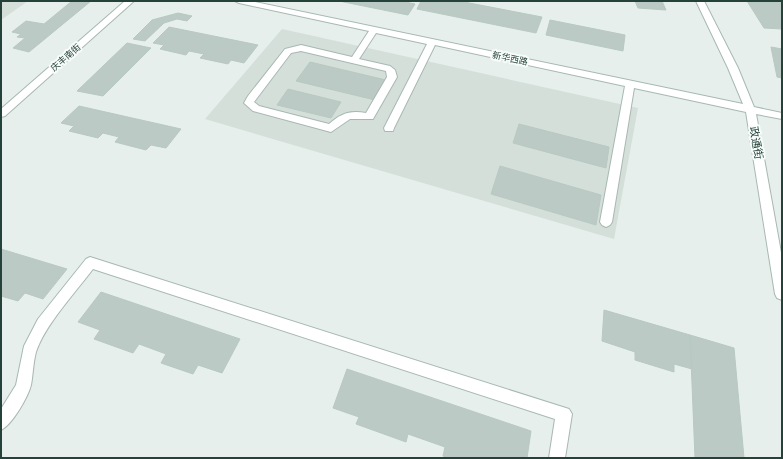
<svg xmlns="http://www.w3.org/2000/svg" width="783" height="459" font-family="'Source Sans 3','Noto Sans SC',sans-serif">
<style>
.built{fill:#d4dfda}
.building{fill:#bbcac4;stroke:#b8c9c2}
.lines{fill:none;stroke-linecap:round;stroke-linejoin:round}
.minor-casing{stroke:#a8b8b2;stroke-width:2}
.minor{fill:#fff;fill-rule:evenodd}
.labels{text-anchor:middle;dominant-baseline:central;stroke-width:4;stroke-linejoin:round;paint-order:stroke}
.far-street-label{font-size:9px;fill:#24423a;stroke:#f7fbf9}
.street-label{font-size:11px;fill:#24423a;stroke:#f7fbf9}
</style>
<rect width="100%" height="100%" fill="#e6efeb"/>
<path class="built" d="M1,1H28L1,20Z
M282,29L638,108L614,239L205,119Z"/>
<path class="building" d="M72,1H91L29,52L13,48L25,38L17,37L21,34L12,32L26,21L44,24Z
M339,1H401L415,4L408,15Z
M421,1H459L542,17L536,33L417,9Z
M635,1H662L666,10L638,8Z
M747,1H782V29L764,28Z
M178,13L192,16L187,21L177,19L164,23L145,41L133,39L152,20Z
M550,20L625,35L623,51L546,35Z
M169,27L258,45L244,63L231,60L228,64L200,58L204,54L189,51L186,55L160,49L164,45L153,43Z
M127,43L151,48L103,96L77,91Z
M771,47L782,49V78L777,77Z
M310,62L386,80L375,100L296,81Z
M288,89L341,102L331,118L277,105Z
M79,106L181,129L166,148L151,145L146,150L115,142L119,137L103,133L98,138L69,131L74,126L61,123Z
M519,124L609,147L606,168L513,143Z
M500,166L601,195L596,225L491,194Z
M1,249L67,269L43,299L25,293L18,301L1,296Z
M101,292L240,339L222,373L198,365L193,374L161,363L166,354L139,344L133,353L94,339L100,330L78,322Z
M604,310L690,335L692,369L674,364V372L635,360V352L602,341Z
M690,335L734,348L744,458H695Z
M347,369L531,431L527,458H448L443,456L445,447L408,434L406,442L356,424L359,417L333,408Z"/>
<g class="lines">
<g class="minor-casing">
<path id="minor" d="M125,1H134L5,116L1,117V109Z
M235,1H250L743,104L728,68L696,1H704L738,68L754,107L782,113V119L756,114L782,258V300L777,298L775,294L746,112L634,88L612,222L610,225L606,227L602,225L600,222L625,86L435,45L394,128L393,131H385L384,128L427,44L376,33L359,59L390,66L395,70L397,77L373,119H350L331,132L253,111L244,103L248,96L285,49L301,45L352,57L369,31L239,3ZM301,51L386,71L387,77L366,113C351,110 341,113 329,124L259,106L254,102L291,53Z
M90,257L569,409L572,414L565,458H549L555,419L93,269C75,293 45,325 36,352C33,363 33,375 31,385C28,397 12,425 1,430V409L16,385L24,346L38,319L86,259Z"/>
</g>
<use href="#minor" class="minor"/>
</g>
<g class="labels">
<g class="far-street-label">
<text transform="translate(66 58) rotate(-41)">庆丰南街</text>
<text transform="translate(510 59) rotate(12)">新华西路</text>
</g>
<g class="street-label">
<text transform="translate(756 143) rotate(80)">政通街</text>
</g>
</g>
<rect width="783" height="459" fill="none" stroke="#24423a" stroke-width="4"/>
</svg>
